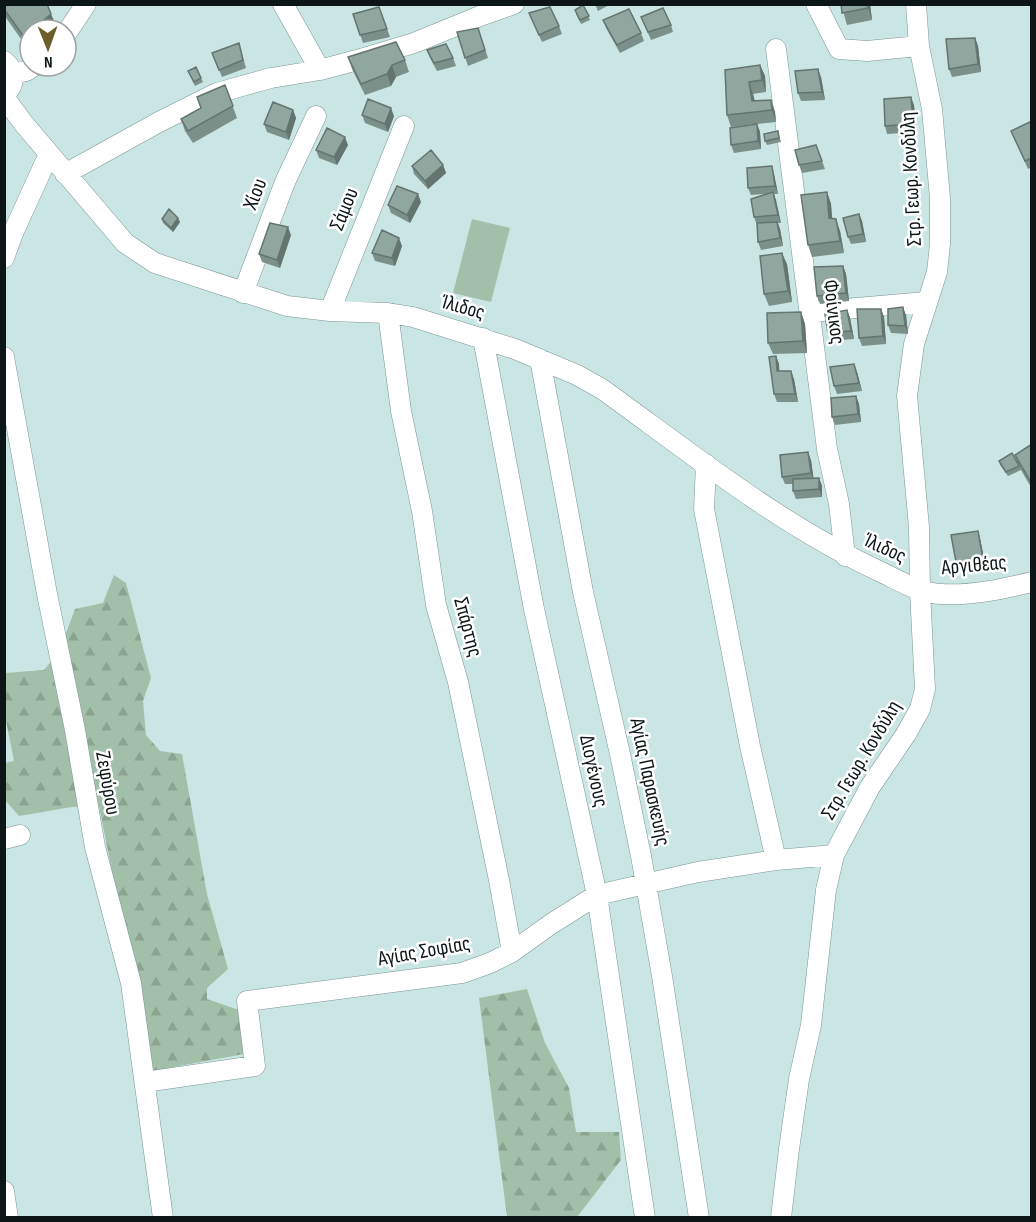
<svg xmlns="http://www.w3.org/2000/svg" width="1036" height="1222" font-family="'Sofia Sans Condensed',sans-serif">
<style>
.grass{fill:#a2c0a9}
.forest{fill:url(#forest-firs)}
.lines{fill:none;stroke-linecap:round;stroke-linejoin:round}
.minor-casing{stroke:#7b9694;stroke-width:21}
.minor{stroke:#fff;stroke-width:20}
.wall{fill:#7b9088}
.shaded-wall{fill:#64756f}
.building{fill:#8fa79e;stroke:#64756f;stroke-width:1.5}
.labels{text-anchor:middle;dominant-baseline:central;stroke-width:5;stroke-linejoin:round;paint-order:stroke}
.street-label{font-size:21px;fill:#0c1616;stroke:#fff}
</style>
<defs>
<pattern id="forest-firs" width="22" height="20" patternUnits="userSpaceOnUse" patternTransform="scale(1.5)"><rect width="22" height="20" fill="#a2c0a9"/><path d="M5 1l3.5 6h-7zM16 11l3.5 6h-7z" fill="#8aa491"/></pattern>
</defs>
<rect width="100%" height="100%" fill="#c9e6e4"/>
<path class="grass" d="M472,219L510,228L491,302L453,293Z"/>
<path class="forest" d="M114,575L126,583L151,678L143,701L146,735L160,751L182,754L207,894L228,969L207,988V999L242,1011L244,1054L152,1071L99,806L72,807L19,816L5,800V763L14,761L5,716V673L44,670L59,652L75,609L103,603Z
M527,989L545,1043L569,1088L576,1132H619L621,1160L577,1217H507L479,998Z"/>
<g class="lines">
<g class="minor-casing">
<path id="minor" d="M283,4L320,70
M816,4L839,49L867,51L919,46
M66,34L86,4
M776,49L827,449L839,504L845,556
M4,61C16,71 16,85 4,95
M13,74L26,71L34,66
M4,97L24,124L125,243L155,263L287,306L330,311L388,313L413,317L515,349L577,375L602,389C692,454 780,525 881,572C900,581 919,593 941,594C971,596 1002,589 1032,582
M65,174L159,122L217,93L271,78L320,70L357,60L414,43L480,16L514,4
M4,258L13,233L49,154
M243,293L285,182L316,116
M330,311L404,126
M810,312L926,302
M388,313L401,411L422,511L436,605L458,682L499,880L512,952
M483,338L534,609L597,895L645,1218
M4,357L47,594L75,730L95,847L131,983L163,1218
M540,359L583,592L620,754L641,856L662,976L699,1218
M706,464L704,509L750,746L776,860
M4,839L20,835
M145,1082L255,1066L247,1001L462,973L490,963L512,952L551,924L597,895L698,872L776,860L834,855
M4,1191L8,1218
M781,1218L789,1149L799,1079L811,1025L826,890L834,855L870,787L906,734L920,709L925,689L920,591L919,527L907,396L914,344L937,272L940,244V198L932,109L919,46L916,4"/>
</g>
<use href="#minor" class="minor"/>
</g>
<path class="wall" d="M4,4L56,25L50,30H30L28,49L4,15Z
M595,4H611L598,11Z
M841,4H870L872,20L847,25Z
M583,5L590,20L581,24L576,14Z
M379,7L390,37L363,43L353,14Z
M529,13L559,26L562,34L542,42Z
M641,17L671,25L673,32L651,40Z
M603,20L641,33L644,41L620,53L606,28Z
M478,28L488,58L468,66L457,32Z
M975,38L978,46L981,72L952,77L949,69Z
M239,43L246,68L222,77L212,53Z
M427,50L453,58L456,66L437,71L430,58Z
M348,57L405,60L409,72L396,77L391,86L365,95L352,69Z
M760,65L765,76L766,92L753,94L755,101L771,100L775,112L776,122L757,124L760,132L761,149L734,153L731,145L755,124L731,127L727,115Z
M188,71L201,78L203,82L195,86Z
M821,77L825,100L801,101L798,93Z
M225,85L237,118L193,143L185,131L181,119L201,108Z
M914,105L916,132L887,134L885,126Z
M293,110L296,118L289,140L267,132L264,124Z
M362,115L394,116L388,132L365,123Z
M1032,121V167L1028,169L1011,131Z
M779,135L781,142L767,145L765,141Z
M348,145L337,165L319,158L316,150Z
M816,145L825,169L802,173L799,165Z
M443,165L446,173L428,189L414,174L412,166Z
M774,174L778,194H774L781,223H778L780,229L783,246L761,250L758,242L757,225L754,217L764,194L751,195L748,188Z
M827,192L831,204L832,218L840,231L844,253L812,257L808,245Z
M421,202L410,223L391,213L388,205Z
M859,214L862,221L866,242L851,244L848,237Z
M162,219L180,222L173,232L163,223Z
M291,235L280,268L262,262L259,254Z
M402,246L395,266L375,261L372,253Z
M787,264L792,302L769,306L764,294Z
M843,266L846,274L849,301L820,304L817,296Z
M881,309L884,317L886,344L862,346L859,338Z
M847,310L850,318L854,339L831,341L828,333Z
M801,312L805,324L807,353L773,354L768,343Z
M906,315L908,334L891,333L888,325Z
M776,356L779,364V371L794,379L798,402H777L774,394Z
M857,372L862,391L837,394L834,386Z
M856,396L859,404L861,422L835,425L832,417Z
M1032,444V489L1021,470L1008,476L1000,465L999,461L1017,462L1015,455Z
M811,460L813,478H819L822,486V497L796,499L793,491V484H785L782,477Z
M978,531L980,539L986,567L959,570L956,562Z"/>
<path class="shaded-wall" d="M867,4H870L872,20L868,8Z
M51,14L56,25L50,30H32Z
M30,32V47L28,49L24,37Z
M975,38L978,46L981,72L978,64Z
M392,65L396,77L391,86L387,74Z
M760,65L765,76L766,92L762,80Z
M818,69L821,77L825,100L822,92Z
M749,82L753,94L757,113L752,101Z
M911,97L914,105L916,132L913,124Z
M771,100L775,112L776,122L772,110Z
M391,108L394,116L388,132L385,124Z
M293,110L296,118L289,140L286,132Z
M757,124L760,132L761,149L758,141Z
M345,137L348,145L337,165L334,157Z
M443,165L446,173L428,189L425,181Z
M772,166L774,174L778,194L775,186Z
M773,192L776,200L781,223L778,215Z
M827,192L831,204L833,230L829,218Z
M418,194L421,202L410,223L407,215Z
M859,214L862,221L866,242L863,234Z
M178,218L180,222L173,232L171,228Z
M836,219L840,231L844,253L840,241Z
M777,222L780,229L783,246L780,238Z
M288,227L291,235L280,268L277,260Z
M399,238L402,246L395,266L392,258Z
M782,253L787,264L792,302L788,291Z
M843,266L846,274L849,301L846,293Z
M903,307L906,315L908,334L905,326Z
M881,309L884,317L886,344L883,336Z
M847,310L850,318L854,339L851,331Z
M801,312L805,324L807,353L803,341Z
M776,356L779,364L780,379L777,371Z
M854,364L857,372L862,391L859,383Z
M791,371L794,379L798,402L795,394Z
M856,396L859,404L861,422L858,414Z
M808,452L811,460L814,481L811,473Z
M819,478L822,486V497L819,489Z
M978,531L980,539L986,567L983,559Z"/>
<path class="building" d="M4,4H47L51,14L32,30H30V32L24,37L4,9Z
M841,4H867L868,8L842,13Z
M583,5L589,16L580,20L575,10Z
M379,7L387,29L360,35L353,14Z
M550,7L559,26L539,35L529,13Z
M663,8L671,25L648,32L641,17Z
M629,9L641,33L617,45L603,20Z
M478,28L485,50L465,58L457,32Z
M975,38L978,64L949,69L946,39Z
M396,42L405,60L392,65L387,74L361,84L348,57Z
M239,43L243,60L219,70L212,53Z
M446,44L453,58L434,63L427,50Z
M760,65L762,80L749,82L752,101L771,100L772,110L727,115L725,70Z
M196,67L201,78L194,82L188,71Z
M818,69L822,92L798,93L795,71Z
M225,85L233,106L188,131L181,119L201,108L197,97Z
M911,97L913,124L885,126L884,99Z
M368,99L391,108L385,124L362,115Z
M273,102L293,110L286,132L264,124Z
M1032,121V158L1025,161L1011,131Z
M757,124L758,141L731,145L730,128Z
M327,128L345,137L334,157L316,150Z
M778,131L779,138L765,141L764,134Z
M816,145L822,161L799,165L795,150Z
M431,150L443,165L425,181L412,166Z
M772,166L775,186L748,188L747,168Z
M397,186L418,194L407,215L388,205Z
M773,192L778,215L754,217L751,199Z
M827,192L829,218L836,219L840,241L808,245L801,195Z
M169,209L178,218L171,228L162,219Z
M859,214L863,234L848,237L843,218Z
M777,222L780,238L758,242L757,223Z
M270,223L288,227L277,260L259,254Z
M382,230L399,238L392,258L372,253Z
M782,253L788,291L764,294L760,256Z
M843,266L846,293L817,296L814,267Z
M903,307L905,326L888,325V309Z
M857,309H881L883,336L859,338Z
M847,310L851,331L828,333L825,314Z
M801,312L803,341L768,343L767,313Z
M776,356L777,371H791L795,394H774L769,357Z
M854,364L859,383L834,386L830,367Z
M856,396L858,414L832,417L831,398Z
M1032,444V484L1015,455Z
M808,452L811,473L782,477L780,455Z
M1012,453L1019,466L1006,472L999,461Z
M819,478V489L793,491V479Z
M978,531L983,559L956,562L951,535Z"/>
<g class="labels">
<g class="street-label">
<text transform="translate(911 179) rotate(-93)">Στρ. Γεωρ. Κονδύλη</text>
<text transform="translate(255 194) rotate(-68)">Χίου</text>
<text transform="translate(344 209) rotate(-68)">Σάμου</text>
<text transform="translate(463 307) rotate(16)">Ίλιδος</text>
<text transform="translate(834 312) rotate(83)">Φοίνικος</text>
<text transform="translate(885 548) rotate(25)">Ίλιδος</text>
<text transform="translate(974 565) rotate(-5)">Αργιθέας</text>
<text transform="translate(468 627) rotate(75)">Σπάρτης</text>
<text transform="translate(861 760) rotate(-59)">Στρ. Γεωρ. Κονδύλη</text>
<text transform="translate(594 771) rotate(78)">Διογένους</text>
<text transform="translate(650 782) rotate(78)">Αγίας Παρασκευής</text>
<text transform="translate(108 783) rotate(80)">Ζεφύρου</text>
<text transform="translate(424 951) rotate(-10)">Αγίας Σοφίας</text>
</g>
</g>
<rect width="1036" height="1222" fill="none" stroke="#0c1616" stroke-width="12"/>
<g transform="translate(48 48) rotate(179)"><circle r="28" fill="#ffffff" stroke="#9ea2a2" stroke-width="1.5"/>
<path d="M0-4.5L10 22L0 15L-10 22Z" fill="#6b5e2b"/>
<text y="-9" font-size="16" font-weight="bold" text-anchor="middle" fill="#0c1616">N</text>
</g>
</svg>
